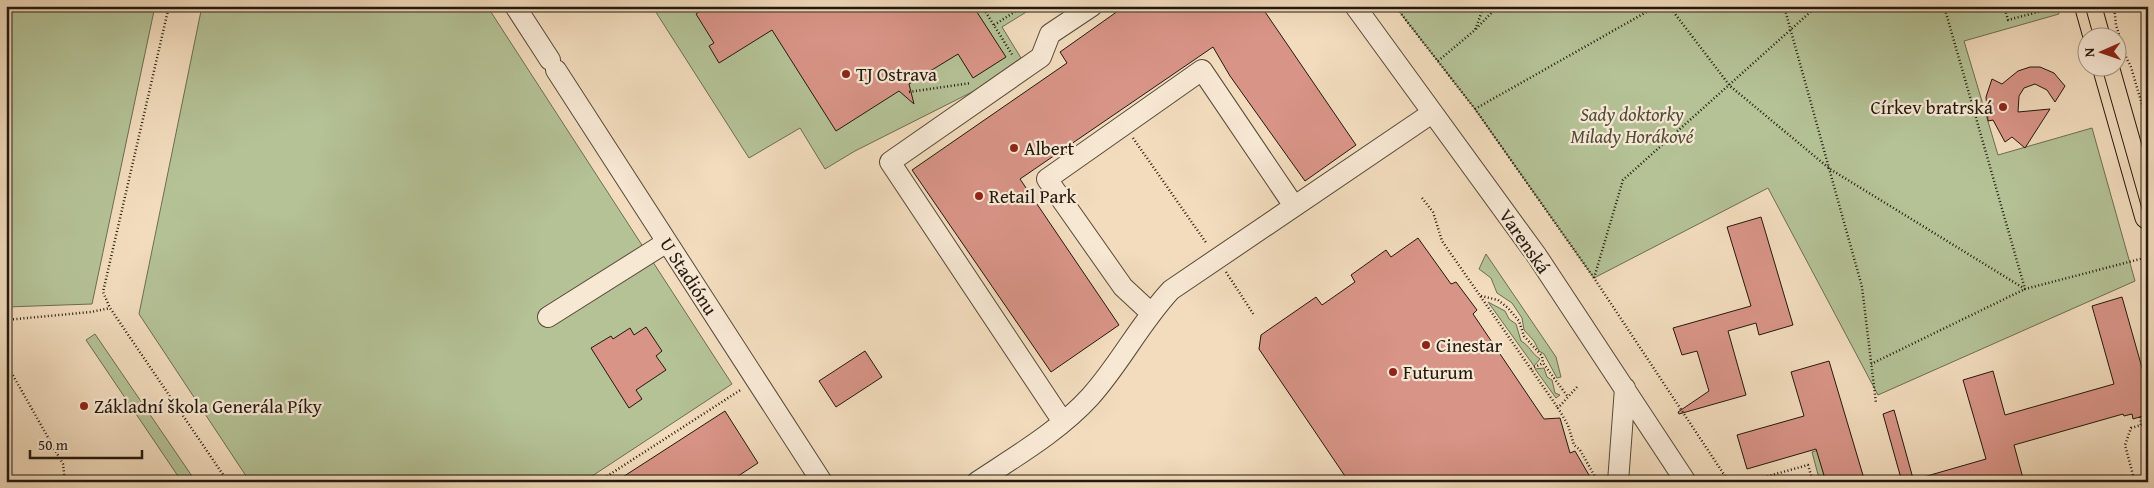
<svg xmlns="http://www.w3.org/2000/svg" width="2154" height="488" font-family="'Gentium Book Plus',serif">
<style>
.green{fill:#b4c296;stroke:#6c6d52}
.building{fill:#d89487;stroke:#23180f}
.lines{fill:none;stroke-linecap:round;stroke-linejoin:round}
.minor-casing{stroke:#57493a;stroke-width:22}
.major-casing{stroke:#23180f;stroke-width:28}
.path{stroke:#23180f;stroke-width:2.5;stroke-dasharray:1 2.5;stroke-linecap:butt}
.minor{stroke:#f7e8d4;stroke-width:20}
.major{stroke:#f2dcbd;stroke-width:26}
.tram{stroke:#23180f;stroke-width:1}
.poi-dot{fill:#8f2418;stroke:#f7e8d4;stroke-width:2}
.labels{text-anchor:middle;dominant-baseline:central;stroke-width:4.5;stroke-linejoin:round;paint-order:stroke}
.poi-label{font-size:19px;fill:#23180f;stroke:#f7e8d4;text-anchor:start}
.park-label{font-size:19px;font-style:italic;fill:#4e4b38;stroke:#f7e8d4}
.street-label{font-size:19px;fill:#23180f;stroke:#f7e8d4}
</style>
<rect width="100%" height="100%" fill="#f2dcbd"/>
<filter id="stains"><feTurbulence type="fractalNoise" baseFrequency=".004" numOctaves="4"/><feColorMatrix values="0 0 0 0 .2 0 0 0 0 .09 0 0 0 0 .02 0 0 0 .5 -.17"/></filter>
<radialGradient id="worn" r=".72"><stop offset=".6" stop-color="#630" stop-opacity="0"/><stop offset="1" stop-color="#630" stop-opacity=".3"/></radialGradient>
<path class="green" d="M6,6H155L92,304L6,307Z
M202,6H487L732,384L583,482H250L139,314Z
M652,6H1036L1002,27L1021,58L974,91L855,151L825,169L800,128L749,158Z
M1395,6H2057L2059,14L1964,41L1998,155L2092,128L2135,281L1878,395L1768,188L1594,278L1475,109Z
M1486,254L1556,357L1561,377L1557,378L1544,354L1539,351L1534,341L1524,330L1522,318L1512,303L1497,293L1491,278L1479,269Z
M1488,302L1505,311L1509,319L1516,324L1521,341C1530,346 1531,353 1540,359L1534,366Z
M95,334L196,482H182L86,340Z
M1544,368L1547,377L1552,380L1555,393L1560,395L1556,398L1535,369Z
M1818,450L1827,482H1820L1812,452Z"/>
<path class="building" d="M697,6H973L1006,57L973,78L958,54L909,84L914,104L899,91L836,131L772,30L719,63L709,46L714,43L696,14L700,11Z
M1125,6H1261L1356,145L1305,181L1230,76L1213,47L1020,179L1119,325L1051,372L912,170L1067,63L1060,52Z
M2030,67H2040L2054,73L2065,86L2055,102L2047,90L2035,84L2024,88L2019,96L2018,112L2050,109L2025,148L2012,137L2005,142L1993,120L1988,121L1986,97L1992,79L2002,84L2018,71Z
M1761,217L1793,325L1759,335L1756,323L1728,331L1746,395L1679,414L1678,412L1709,391L1697,351L1682,355L1673,328L1751,306L1727,227Z
M1418,238L1451,284L1456,282L1477,310L1473,314L1544,419L1560,418L1570,453L1575,451L1593,482H1349L1259,349L1261,335L1316,297L1322,305L1355,282L1351,275L1386,250L1391,257Z
M2122,297L2148,389L2146,415L2133,419L2132,414L2124,416L2123,414L2014,445L2024,482H1920V478L1986,459L1963,380L1993,371L2005,415L2114,384L2092,306Z
M646,327L662,351L656,356L666,370L636,390L642,399L629,408L591,348L611,336L613,339L630,328L634,335Z
M865,351L882,377L836,407L819,381Z
M1829,361L1865,482H1826L1816,449L1747,469L1737,435L1804,416L1791,372Z
M1894,410L1914,482H1902L1883,414Z
M725,411L758,463L729,482H615Z"/>
<g class="lines">
<g class="minor-casing">
<path id="minor" d="M515,6L550,60
M1355,6L1537,256L1686,482
M556,70L822,482
M1151,313L1123,287L1047,179L1202,70L1294,206
M548,317L667,242
M1063,422L890,162L1041,57L1050,34L1092,6
M977,482C1016,456 1059,431 1090,397C1120,364 1140,323 1171,290L1432,113
M1618,482L1625,388"/>
</g>
<g class="major-casing">
<path id="major" d="M2088,6L2097,38
M2106,68L2148,216"/>
</g>
<path class="path" d="M169,6L103,292L110,308L228,482
M982,6L1013,56
M1395,6L1475,109L1594,278L1729,482
M1669,6L1730,86L1830,169L2025,289L1871,364
M1784,6L1862,287L1876,403
M1944,6L2025,289L2148,257
M2004,6L2008,20L2060,6
M2114,6L2116,25L2126,57L2131,67L2148,125
M994,25L1024,6
M1476,29L1498,6
M1438,61L1475,30L1484,6
M909,92L971,83
M1475,109L1657,6
M1133,138L1207,244
M1422,198L1433,212L1442,241L1558,408
M1226,272L1254,315
M1594,278L1623,180L1817,6
M1481,296L1498,300L1508,308L1519,321L1524,336L1542,356L1543,363L1568,397
M6,320L91,312L110,308
M6,363L63,464L65,482
M1531,369L1543,363
M1577,387L1558,408L1568,425L1574,445L1580,450L1598,482
M2140,417L2141,425
M2133,475L2125,445L2131,428L2148,423
M598,482L742,389
M1747,482L1808,465L1813,482"/>
<use href="#minor" class="minor"/>
<use href="#major" class="major"/>
<path class="tram" d="M2085,6L2094,38
M2102,68L2148,230"/>
</g>
<g class="poi-dot">
<circle cx="846" cy="74" r="5"/>
<circle cx="2003" cy="107" r="5"/>
<circle cx="1014" cy="148" r="5"/>
<circle cx="979" cy="196" r="5"/>
<circle cx="1426" cy="345" r="5"/>
<circle cx="1393" cy="372" r="5"/>
<circle cx="84" cy="406" r="5"/>
</g>
<g class="labels">
<g class="poi-label">
<text x="856" y="74">TJ Ostrava</text>
<text x="1993" y="107" text-anchor="end">Církev bratrská</text>
<text x="1024" y="148">Albert</text>
<text x="989" y="196">Retail Park</text>
<text x="1436" y="345">Cinestar</text>
<text x="1403" y="372">Futurum</text>
<text x="94" y="406">Základní škola Generála Píky</text>
</g>
<g class="park-label">
<text x="1632" y="114">Sady doktorky<tspan x="1632" dy="22">Milady Horákové</tspan></text>
</g>
<g class="street-label">
<text transform="translate(1525 241) rotate(55)">Varenská</text>
<text transform="translate(689 276) rotate(57)">U Stadiónu</text>
</g>
</g>
<rect width="2154" height="488" fill="none" stroke="#f2dcbd" stroke-width="25"/>
<rect x="8" y="8" width="2139" height="473" fill="none" stroke="#23180f" stroke-width="2.5"/>
<rect x="12" y="12" width="2129" height="463" fill="none" stroke="#23180f"/>
<g transform="translate(2102 52) rotate(268)"><circle r="24" fill="#f7e8d4" stroke="#a29585"/>
<path d="M0-4L9 19L0 12L-9 19Z" fill="#8f2418"/>
<text y="-8" font-size="14" font-weight="bold" text-anchor="middle" fill="#23180f">N</text>
</g>
<path d="M30 450v8h112v-8" fill="none" stroke="#23180f" stroke-width="2.5"/>
<text x="38" y="450" font-size="15" fill="#23180f" stroke="#f7e8d4" stroke-width="4" paint-order="stroke">50 m</text>
<rect width="100%" height="100%" filter="url(#stains)"/>
<rect width="100%" height="100%" fill="url(#worn)"/>
</svg>
